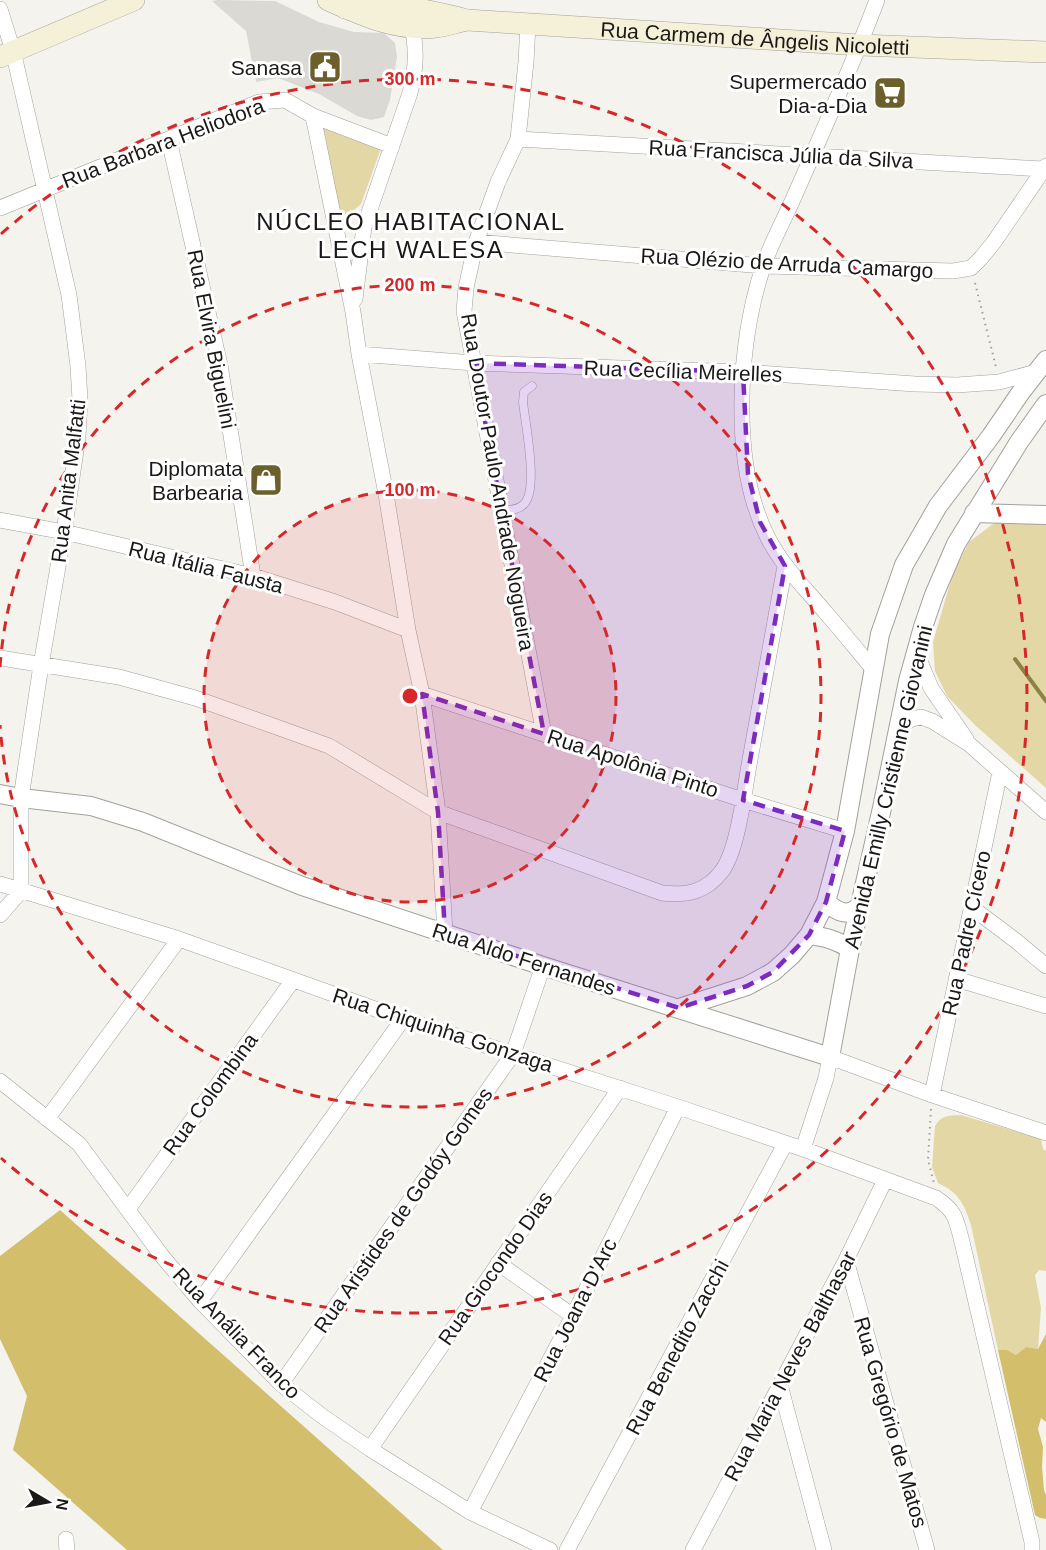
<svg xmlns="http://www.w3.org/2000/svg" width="1046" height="1550" font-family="Helvetica,sans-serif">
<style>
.green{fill:#e3d7a6}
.forest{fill:#d2be6b}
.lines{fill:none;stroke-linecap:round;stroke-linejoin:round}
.stream{stroke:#8e8146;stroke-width:4}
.building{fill:#dad9d3}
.service-casing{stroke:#a2a19c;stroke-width:9}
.minor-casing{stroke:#a2a19c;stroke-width:16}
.tertiary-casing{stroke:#a2a19c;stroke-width:20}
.secondary-casing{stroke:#a2a19c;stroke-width:22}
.path{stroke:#a09e9a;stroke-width:2;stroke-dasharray:1.5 4.5;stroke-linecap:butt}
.service{stroke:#fff;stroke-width:8}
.minor{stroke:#fff;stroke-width:15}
.tertiary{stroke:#fff;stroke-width:18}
.secondary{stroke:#f5f0d8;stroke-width:21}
.marked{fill:#7b2cbf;fill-opacity:0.2;stroke:#7b2cbf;stroke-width:4.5;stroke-dasharray:12 8;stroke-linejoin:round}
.ring{fill:none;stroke:#d62828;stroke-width:3;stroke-dasharray:10 8}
.labels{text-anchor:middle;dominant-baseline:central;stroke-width:6;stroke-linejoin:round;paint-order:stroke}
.street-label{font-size:21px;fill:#1a1917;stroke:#fff}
.poi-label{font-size:21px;fill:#1a1917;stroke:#fff;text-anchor:end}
.quarter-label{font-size:24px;letter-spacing:1.5px;fill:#1a1917;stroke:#fff}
.centre{fill:#d62828;stroke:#fff;stroke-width:3}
.ring-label{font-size:18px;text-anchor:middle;font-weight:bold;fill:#d62828;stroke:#fff;stroke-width:6;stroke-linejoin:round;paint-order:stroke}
</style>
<rect width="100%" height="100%" fill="#f5f3ed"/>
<path class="green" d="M319,123L381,148L361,204L347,216L333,201Z
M1009,521L1046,522V788L975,725L947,696L935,671L933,642L953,573L969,542L993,524Z
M961,1115L1041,1139L1043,1149L1046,1151V1271L1039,1270L1035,1275L1041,1308L1038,1349L1026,1347L1016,1355L1007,1350H998L971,1225C964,1203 958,1192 938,1183L932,1167L935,1126C943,1114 949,1116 961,1115Z"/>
<path class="forest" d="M60,1210L443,1550H127L13,1450L27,1396L0,1339V1256Z
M1046,1334V1422L1041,1418L1038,1429L1043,1447L1042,1467L1044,1490L1046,1495V1519L1040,1518L1035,1515L998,1350H1007L1016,1355L1026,1347L1038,1349Z"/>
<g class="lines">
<path class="stream" d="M1015,659L1046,701"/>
</g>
<path class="building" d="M217,0L275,1L319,22L354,32L384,33L395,43L397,57L390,100L384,117L371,120L357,116L319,94L278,78L256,82L246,31L212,1Z"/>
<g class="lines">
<g class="service-casing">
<path id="service" d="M502,511C510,510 519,510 524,504C539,490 525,422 523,402L524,392L532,386"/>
</g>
<g class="minor-casing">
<path id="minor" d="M0,9L13,51L69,295L78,366L80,400L78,437L64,532L41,665L21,798V891L0,915
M528,24L526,62L518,139L498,182L476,242L466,288L464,311L544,734
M313,116L353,312L359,354L386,494L408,630L422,694L438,812L445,933
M518,139L1043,169
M169,140L220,365L253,576
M0,208L259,102L285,100L313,116L392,146
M476,242L764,266L953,271L971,268L981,258L994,242L1046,166
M355,299L364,227L410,93C417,65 417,46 410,18
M359,354L474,363L743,372L915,384L957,385L999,382L1036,372
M0,520L64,532L253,576L335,602L408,630
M916,652L931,688L966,739
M0,658L119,677L195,698L282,729L329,746L438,812L662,893C687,896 706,892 722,871C738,849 744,793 749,765C761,698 773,632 785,566
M873,669C857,650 842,631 826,613C806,589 783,567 768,538C730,464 738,344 763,267C771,243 784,220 794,197C823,131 852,67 877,0
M422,694L743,800L845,831
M899,726L912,719L921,717L932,721L969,744L1046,812
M0,884L179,939L403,1019L678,1107L803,1149L936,1198C956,1211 956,1219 962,1242L1028,1525L1032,1542V1550
M971,907L1015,940L1046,966
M956,979L1046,1006
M0,1081L79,1144L162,1256L200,1301L281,1384L322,1416L370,1449L470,1512L550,1550
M932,1095L1000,772
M47,1119L179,939
M803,1149L826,1078L830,1057L932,1095L1046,1133
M128,1209L293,980
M846,1260L927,1550
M498,1263L573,1316
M200,1301L403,1019
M281,1384L513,1054L543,966
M780,1385L824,1550
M370,1449L620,1088
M470,1512L573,1316L678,1107
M66,1539L67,1550
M567,1550L785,1144
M693,1550L846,1260L885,1180"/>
</g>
<g class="tertiary-casing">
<path id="tertiary" d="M974,513L1046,515
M0,794L21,798L91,806L143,822L302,886L543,966L830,1057L850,949L882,808L908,681L923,627L934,595L956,544L1019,442L1046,404
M826,902C837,912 849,918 860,905
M809,935C825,937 837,940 850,949
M679,1008L747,986L773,972L792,955L809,935L826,902L845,831L880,634L904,565L938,506L991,436L1021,392L1046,360"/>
</g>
<g class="secondary-casing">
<g id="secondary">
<path d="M328,0C361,15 399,32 436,27C445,26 454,23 463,21"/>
<path id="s1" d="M345,8C360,7 374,6 388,6C415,7 441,13 467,20L860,45L1046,52"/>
<path d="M0,57L134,0"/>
</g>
</g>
<path class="path" d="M975,283L996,367
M931,1109L928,1160L934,1183"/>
<use href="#service" class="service"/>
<use href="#minor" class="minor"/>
<use href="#tertiary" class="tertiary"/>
<use href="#secondary" class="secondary"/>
</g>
<path class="marked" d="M474,363L743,372L748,474L760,522L785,566L743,800L845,831L826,902L809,935L773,972L747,986L679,1008L445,933L438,812L422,694L544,734Z"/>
<circle cx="410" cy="696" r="206" fill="#d62828" fill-opacity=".12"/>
<g class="ring">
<circle cx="410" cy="696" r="206"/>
<path d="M0 667A411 411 0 1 1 0 725"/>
<path d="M1 234A617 617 0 1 1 1 1158"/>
</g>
<defs>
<g id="civic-square" transform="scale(1.725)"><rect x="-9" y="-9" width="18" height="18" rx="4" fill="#6b5f2c" stroke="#fff"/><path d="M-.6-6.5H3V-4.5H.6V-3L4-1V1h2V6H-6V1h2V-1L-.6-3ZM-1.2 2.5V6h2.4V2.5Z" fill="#fff"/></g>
<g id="supermarket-square" transform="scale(1.725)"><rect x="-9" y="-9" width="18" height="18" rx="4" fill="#6b5f2c" stroke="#fff"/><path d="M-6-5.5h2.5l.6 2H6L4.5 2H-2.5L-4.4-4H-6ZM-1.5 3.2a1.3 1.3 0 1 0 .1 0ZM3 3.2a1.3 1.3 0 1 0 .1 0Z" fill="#fff"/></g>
<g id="shop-square" transform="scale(1.725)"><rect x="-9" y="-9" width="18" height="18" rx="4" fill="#6b5f2c" stroke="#fff"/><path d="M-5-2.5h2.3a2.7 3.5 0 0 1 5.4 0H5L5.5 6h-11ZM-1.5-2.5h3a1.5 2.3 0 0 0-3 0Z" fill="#fff"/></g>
</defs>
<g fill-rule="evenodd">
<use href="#civic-square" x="325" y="67"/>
<use href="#supermarket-square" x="890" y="93"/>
<use href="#shop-square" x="266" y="480"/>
</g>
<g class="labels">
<g class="street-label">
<text stroke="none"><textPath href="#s1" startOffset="412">Rua Carmem de Ângelis Nicoletti</textPath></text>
<text transform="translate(163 143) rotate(-21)">Rua Barbara Heliodora</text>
<text transform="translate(781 154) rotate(3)">Rua Francisca Júlia da Silva</text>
<text transform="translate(787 263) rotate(3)">Rua Olézio de Arruda Camargo</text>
<text transform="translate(212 339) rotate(79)">Rua Elvira Biguelini</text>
<text transform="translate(683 371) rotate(2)">Rua Cecília Meirelles</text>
<text transform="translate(68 481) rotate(-83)">Rua Anita Malfatti</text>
<text transform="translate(498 482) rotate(80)">Rua Doutor Paulo Andrade Nogueira</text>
<text transform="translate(206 567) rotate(14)">Rua Itália Fausta</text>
<text transform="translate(633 763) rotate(18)">Rua Apolônia Pinto</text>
<text transform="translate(888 787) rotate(-77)">Avenida Emilly Cristienne Giovanini</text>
<text transform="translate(966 933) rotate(-78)">Rua Padre Cícero</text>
<text transform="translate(524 959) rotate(18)">Rua Aldo Fernandes</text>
<text transform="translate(443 1030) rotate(18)">Rua Chiquinha Gonzaga</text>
<text transform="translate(210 1094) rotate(-54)">Rua Colombina</text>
<text transform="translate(403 1210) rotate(-55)">Rua Aristides de Godóy Gomes</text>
<text transform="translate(495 1268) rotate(-55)">Rua Giocondo Dias</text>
<text transform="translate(575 1310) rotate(-63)">Rua Joana D'Arc</text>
<text transform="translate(237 1333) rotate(46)">Rua Anália Franco</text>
<text transform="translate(677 1347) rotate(-62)">Rua Benedito Zacchi</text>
<text transform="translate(790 1366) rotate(-62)">Rua Maria Neves Balthasar</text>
<text transform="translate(891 1422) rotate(74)">Rua Gregório de Matos</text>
</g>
<g class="poi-label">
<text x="302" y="67">Sanasa</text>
<text x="867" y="81">Supermercado<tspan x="867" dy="24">Dia-a-Dia</tspan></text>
<text x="243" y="468">Diplomata<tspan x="243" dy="24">Barbearia</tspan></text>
</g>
<g class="quarter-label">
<text x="411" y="221">NÚCLEO HABITACIONAL<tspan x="411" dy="28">LECH WALESA</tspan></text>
</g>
</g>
<circle cx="410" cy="696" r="9" class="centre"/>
<g class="ring-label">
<text x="410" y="85">300 m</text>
<text x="410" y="291">200 m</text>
<text x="410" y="496">100 m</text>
</g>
<g transform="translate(48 1502) rotate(100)" stroke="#ffffff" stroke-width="4.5" paint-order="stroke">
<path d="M0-4.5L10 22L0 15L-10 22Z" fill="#1a1917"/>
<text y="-9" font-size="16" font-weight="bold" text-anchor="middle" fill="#1a1917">N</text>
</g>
</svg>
